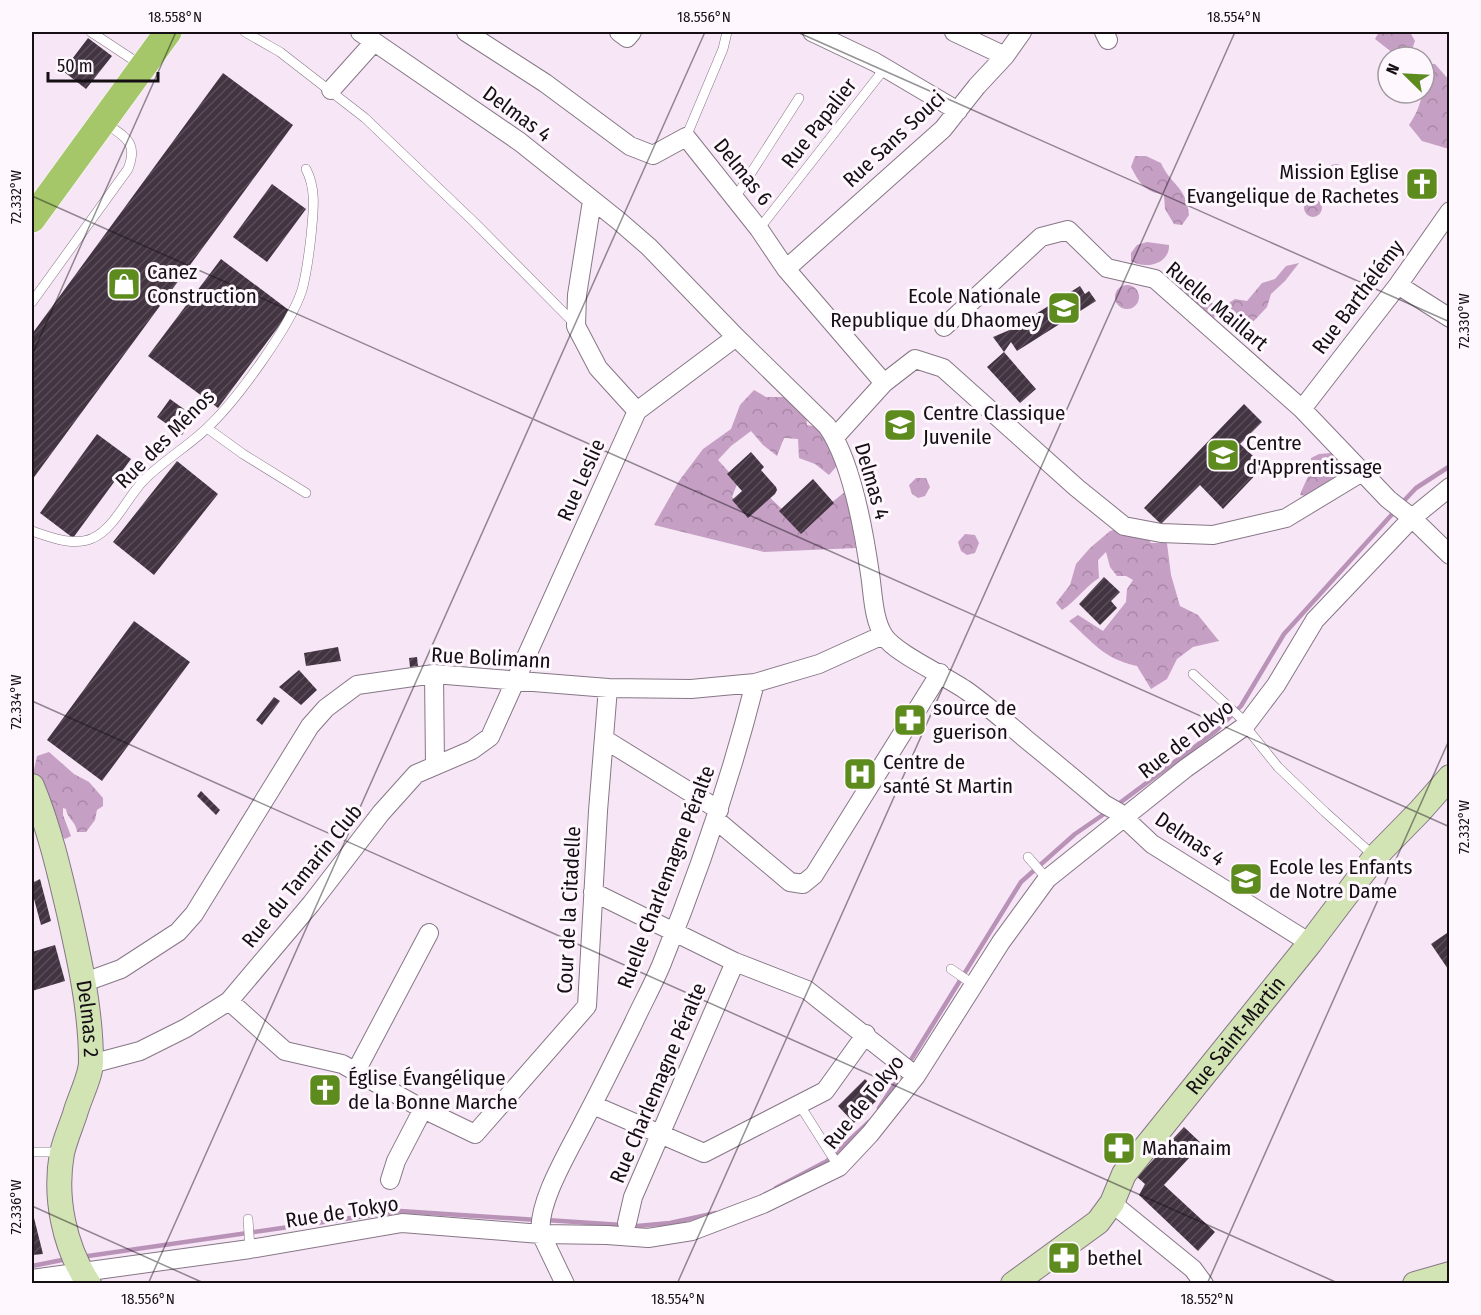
<svg xmlns="http://www.w3.org/2000/svg" width="1481" height="1315" font-family="'Fira Sans Condensed',sans-serif">
<style>
.forest{fill:url(#forest-crowns)}
.lines{fill:none;stroke-linecap:round;stroke-linejoin:round}
.stream{stroke:#b992b8;stroke-width:4.5}
.building{fill:url(#building-hatch)}
.lane-casing{stroke:#867786;stroke-width:10}
.street-casing{stroke:#867786;stroke-width:20}
.secondary-casing{stroke:#867786;stroke-width:26}
.primary-casing{stroke:#fff;stroke-width:28}
.lane{stroke:#fff;stroke-width:9}
.street{stroke:#fff;stroke-width:18}
.secondary{stroke:#d2e3b4;stroke-width:24}
.primary{stroke:#a5c76a;stroke-width:27}
.ticks{fill:none;stroke:#150f14;stroke-width:1.5;stroke-opacity:0.45}
.labels{text-anchor:middle;dominant-baseline:central;stroke-width:6;stroke-linejoin:round;paint-order:stroke}
.street-label{font-size:21px;fill:#150f14;stroke:#fef7fd}
.poi-label{font-size:21px;fill:#150f14;stroke:#fef7fd;text-anchor:start}
.neatline{fill:none;stroke:#150f14;stroke-width:2}
.ticks-label{font-size:15px;text-anchor:middle;fill:#150f14}
</style>
<defs>
<pattern id="forest-crowns" width="20" height="18" patternUnits="userSpaceOnUse" patternTransform="scale(1.5)"><rect width="20" height="18" fill="#c69fc5"/><path d="M2 6a3 3 0 1 1 6 0M12 15a3 3 0 1 1 6 0" fill="none" stroke="#a988a8"/></pattern>
<pattern id="building-hatch" width="6" height="6" patternUnits="userSpaceOnUse" patternTransform="scale(1.5)"><rect width="6" height="6" fill="#423441"/><path d="M-1 1l2-2M0 6l6-6M5 7l2-2" fill="none" stroke="#5a4e59"/></pattern>
</defs>
<rect width="100%" height="100%" fill="#f7e6f6"/>
<path class="forest" d="M1379,32H1410L1415,41L1410,55L1413,57H1398L1375,39Z
M1424,64H1435L1449,80V149L1422,141L1409,125C1423,105 1424,88 1424,64Z
M1135,156H1146L1161,163C1171,186 1186,185 1189,215L1182,225L1174,224L1165,209L1164,195C1144,191 1140,184 1131,167Z
M1327 173a9 9 0 1 1 18 0a9 9 0 1 1-18 0Z
M1304 208a9 9 0 1 1 18 0a9 9 0 1 1-18 0Z
M1147,242L1169,245C1170,264 1145,270 1131,261V253L1137,245Z
M1299,263L1285,281L1271,294L1267,307L1251,324L1241,325L1228,316L1227,304L1235,299L1247,301L1262,283L1275,279L1286,266Z
M1182,274L1190,280L1191,290L1203,289L1215,307L1214,322L1173,283Z
M1115 297a12 12 0 1 1 24 0a12 12 0 1 1-24 0Z
M754,390L766,397H794L806,412L807,425L827,429L841,461L829,475L815,464L799,458L798,439L784,438L777,456L763,445L751,431L731,446L718,460L738,482L732,497L741,506L764,492L801,527L846,491L856,548L764,552L654,525L679,481L703,449L731,429L740,405Z
M1331,453L1339,456L1352,474L1312,497L1300,495C1305,480 1312,475 1311,458L1319,454Z
M916,478H926L930,487L925,496L918,498L912,494L909,485Z
M1124,527L1132,537L1142,530L1151,543H1167L1171,575L1180,606L1198,615L1219,641L1193,647L1177,659L1167,679L1151,689L1137,666C1102,658 1094,643 1069,621L1078,615L1103,631L1126,602L1127,589L1133,580L1126,576H1117L1110,567L1106,552L1098,560L1099,578C1085,587 1076,601 1062,610L1056,603L1070,585L1076,564L1090,548L1110,531Z
M965,534L975,535L979,543L975,553L967,555L961,551L958,542Z
M49,752L74,774L89,782L103,798V806L97,810L95,820L86,832H77C76,821 67,819 66,809L63,808V815L71,836L65,839L59,834L33,774L37,756Z"/>
<g class="lines">
<path class="stream" d="M1400,505L1416,488L1450,466
M1117,805L1216,731L1241,706L1284,634L1395,511
M909,1063L1021,882L1075,834L1107,812
M879,1108L904,1070
M776,1188L827,1161L869,1122
M546,1220L637,1226L670,1223L716,1213
M81,1257L400,1211L537,1220
M32,1266L67,1259"/>
</g>
<path class="building" d="M88,38L112,56L86,89L63,71Z
M223,73L293,125L32,480V334Z
M272,184L306,209L267,262L233,237Z
M221,259L290,311L218,408L148,356Z
M1080,286L1085,294L1089,291L1096,301L1017,351L1011,342L1004,352L993,337L1012,329Z
M1004,352L1036,389L1020,403L987,367Z
M170,399L195,417L182,435L157,417Z
M1244,404L1262,422L1240,444L1264,466L1223,509L1200,485L1161,524L1144,508Z
M97,434L131,459L73,538L40,513Z
M751,452L764,467L761,470L776,487L777,490L775,494L748,518L732,500L742,491L727,474Z
M177,461L218,494L154,575L113,542Z
M813,479L834,503L801,534L779,511Z
M1104,577L1120,592L1111,601L1117,608L1100,625L1079,604Z
M134,621L190,662L102,781L47,740Z
M338,647L341,661L306,666L304,653Z
M417,657L418,666L410,667L409,658Z
M299,670L317,690L301,705L279,687Z
M274,697L280,701L262,725L256,720Z
M201,791L220,810L216,815L197,796Z
M40,879L51,921L41,925L34,899L32,900V883Z
M1450,931V972L1431,944Z
M55,945L65,981L32,991V952Z
M865,1079L881,1096L854,1123L838,1106Z
M1184,1127L1202,1144L1164,1185L1215,1232L1198,1251L1139,1195L1145,1184L1137,1177Z
M32,1210L43,1254L32,1255Z"/>
<g class="lines">
<g class="lane-casing">
<path id="lane" d="M91,32L141,65
M245,32L280,52L365,118L474,222L574,323
M686,137L723,49L727,32
M735,198L799,98
M759,229L885,68
M32,302L128,169C139,141 124,137 104,122
M207,428L243,454L306,493
M32,531C50,537 74,547 93,538C114,529 128,496 144,480C163,461 187,447 207,428C236,401 290,327 302,290C307,272 309,254 311,236C313,213 317,190 306,169
M1193,674L1243,720L1245,726L1278,767L1325,812L1374,856
M1028,857L1047,879
M951,969L974,985
M799,1104L839,1167
M32,1152H60
M248,1219L250,1249"/>
</g>
<g class="street-casing">
<path id="street" d="M360,32L520,142L619,221L649,247L736,337L827,426C851,460 864,532 870,574C873,593 873,619 884,636C896,654 946,676 967,691C988,706 1007,723 1027,740C1053,761 1078,782 1104,804L1118,812L1152,844L1310,943
M466,32L545,83L630,146L653,155L686,137L759,229L786,269L884,383L915,359L943,368L1077,488L1124,526L1161,533L1213,535L1286,518L1362,472
M619,32L627,38L632,32
M812,32L875,62L958,111
M954,32L1005,56
M1104,32L1108,40
M331,90L374,42
M592,201L577,295L576,326L598,368L637,411
M786,269L943,129L977,86L1005,56L1022,32
M1398,285L1450,318
M944,327L1041,237L1068,230L1107,268L1155,279L1302,409L1388,499L1412,518L1450,555
M1302,409L1398,285L1450,211
M835,437L884,383
M434,674L435,765
M604,739L719,810
M715,819L790,882L803,884L814,875L940,673
M593,892L735,962L807,990L916,1076
M85,982L121,969L178,932L194,914L310,726L326,708L357,685L434,674L608,688L691,689L755,683L819,664L883,635
M229,1001L285,1051L342,1064L423,1109L475,1134L587,1006L598,811L608,688
M91,1064L140,1051L186,1028L229,1001L311,904L381,813L416,774L472,750L490,737L637,411L736,337
M356,1071L429,933
M593,1105L704,1153L825,1091L866,1034
M390,1180L396,1161L423,1109
M1112,1203L1193,1269L1204,1284
M627,1223L633,1197L735,962
M32,1279L250,1249L402,1223L541,1234L607,1235L648,1238L692,1231L763,1204L839,1167L870,1134L916,1076L1001,942L1047,879L1186,768L1245,726L1276,685L1315,620L1412,518L1450,487
M565,1284L541,1234C536,1204 570,1149 584,1121C601,1089 617,1056 633,1024C642,1004 654,983 662,963C699,872 731,778 755,683"/>
</g>
<g class="secondary-casing">
<g id="secondary">
<path id="s1" d="M32,786C49,827 59,870 69,913C80,962 91,1011 91,1062C91,1076 79,1099 75,1114C71,1126 65,1140 62,1153C54,1197 64,1247 89,1284"/>
<path id="s2" d="M1013,1284L1098,1222L1112,1203L1124,1174L1310,943L1375,857L1420,811L1450,777"/>
<path d="M1415,1284L1450,1274"/>
</g>
</g>
<g class="primary-casing">
<path id="primary" d="M32,219L168,32"/>
</g>
<use href="#lane" class="lane"/>
<use href="#street" class="street"/>
<use href="#secondary" class="secondary"/>
<use href="#primary" class="primary"/>
</g>
<path class="ticks" d="M797,32L1450,322M32,196L1450,827M32,355L176,32M32,701L1340,1284M32,1206L206,1284M148,1284L705,32M677,1284L1235,32M1207,1284L1450,738"/>
<defs>
<g id="church-square" transform="scale(1.725)"><rect x="-9" y="-9" width="18" height="18" rx="4" fill="#5d8b1d" stroke="#fef7fd"/><path d="M-1.2-6h2.4v3.5h3.3v2.4h-3.3V6h-2.4V-.1h-3.3v-2.4h3.3Z" fill="#fff"/></g>
<g id="shop-square" transform="scale(1.725)"><rect x="-9" y="-9" width="18" height="18" rx="4" fill="#5d8b1d" stroke="#fef7fd"/><path d="M-5-2.5h2.3a2.7 3.5 0 0 1 5.4 0H5L5.5 6h-11ZM-1.5-2.5h3a1.5 2.3 0 0 0-3 0Z" fill="#fff"/></g>
<g id="school-square" transform="scale(1.725)"><rect x="-9" y="-9" width="18" height="18" rx="4" fill="#5d8b1d" stroke="#fef7fd"/><path d="M0-5L7-2L0 1L-7-2ZM-4 1L0 2.5L4 1V4Q0 6-4 4Z" fill="#fff"/></g>
<g id="pharmacy-square" transform="scale(1.725)"><rect x="-9" y="-9" width="18" height="18" rx="4" fill="#5d8b1d" stroke="#fef7fd"/><path d="M-2-6h4v4h4v4h-4v4h-4v-4h-4v-4h4Z" fill="#fff"/></g>
<g id="hospital-square" transform="scale(1.725)"><rect x="-9" y="-9" width="18" height="18" rx="4" fill="#5d8b1d" stroke="#fef7fd"/><path d="M-5-5h3v3.5h4V-5h3V5h-3V1.5h-4V5h-3Z" fill="#fff"/></g>
</defs>
<g fill-rule="evenodd">
<use href="#church-square" x="1422" y="184"/>
<use href="#shop-square" x="124" y="284"/>
<use href="#school-square" x="1064" y="308"/>
<use href="#school-square" x="900" y="425"/>
<use href="#school-square" x="1223" y="455"/>
<use href="#pharmacy-square" x="910" y="720"/>
<use href="#hospital-square" x="860" y="774"/>
<use href="#school-square" x="1246" y="879"/>
<use href="#church-square" x="325" y="1090"/>
<use href="#pharmacy-square" x="1119" y="1148"/>
<use href="#pharmacy-square" x="1064" y="1258"/>
</g>
<g class="labels">
<g class="street-label">
<text transform="translate(517 114) rotate(36)">Delmas 4</text>
<text transform="translate(819 123) rotate(-52)">Rue Papalier</text>
<text transform="translate(894 139) rotate(-43)">Rue Sans Souci</text>
<text transform="translate(743 172) rotate(51)">Delmas 6</text>
<text transform="translate(1358 297) rotate(-53)">Rue Barthélémy</text>
<text transform="translate(1217 306) rotate(40)">Ruelle Maillart</text>
<text transform="translate(165 439) rotate(-45)">Rue des Ménos</text>
<text transform="translate(581 480) rotate(-66)">Rue Leslie</text>
<text transform="translate(872 481) rotate(74)">Delmas 4</text>
<text transform="translate(491 658) rotate(3)">Rue Bolimann</text>
<text transform="translate(1186 739) rotate(-38)">Rue de Tokyo</text>
<text transform="translate(1190 839) rotate(34)">Delmas 4</text>
<text transform="translate(302 876) rotate(-51)">Rue du Tamarin Club</text>
<text transform="translate(666 877) rotate(-69)">Ruelle Charlemagne Péralte</text>
<text transform="translate(569 910) rotate(-87)">Cour de la Citadelle</text>
<text stroke="none"><textPath href="#s1" startOffset="240">Delmas 2</textPath></text>
<text stroke="none"><textPath href="#s2" startOffset="338">Rue Saint-Martin</textPath></text>
<text transform="translate(658 1083) rotate(-67)">Rue Charlemagne Péralte</text>
<text transform="translate(864 1102) rotate(-51)">Rue de Tokyo</text>
<text transform="translate(342 1212) rotate(-9)">Rue de Tokyo</text>
</g>
<g class="poi-label">
<text x="1399" y="172" text-anchor="end">Mission Eglise<tspan x="1399" dy="24">Evangelique de Rachetes</tspan></text>
<text x="147" y="272">Canez<tspan x="147" dy="24">Construction</tspan></text>
<text x="1041" y="296" text-anchor="end">Ecole Nationale<tspan x="1041" dy="24">Republique du Dhaomey</tspan></text>
<text x="923" y="413">Centre Classique<tspan x="923" dy="24">Juvenile</tspan></text>
<text x="1246" y="443">Centre<tspan x="1246" dy="24">d'Apprentissage</tspan></text>
<text x="933" y="708">source de<tspan x="933" dy="24">guerison</tspan></text>
<text x="883" y="762">Centre de<tspan x="883" dy="24">santé St Martin</tspan></text>
<text x="1269" y="867">Ecole les Enfants<tspan x="1269" dy="24">de Notre Dame</tspan></text>
<text x="348" y="1078">Église Évangélique<tspan x="348" dy="24">de la Bonne Marche</tspan></text>
<text x="1142" y="1148">Mahanaim</text>
<text x="1087" y="1258">bethel</text>
</g>
</g>
<rect width="1481" height="1315" fill="none" stroke="#fef7fd" stroke-width="66"/>
<g transform="translate(1406 75) rotate(294)"><circle r="28" fill="#fef7fd" stroke="#a19aa0" stroke-width="1.5"/>
<path d="M0-4.5L10 22L0 15L-10 22Z" fill="#5d8b1d"/>
<text y="-9" font-size="16" font-weight="bold" text-anchor="middle" fill="#150f14">N</text>
</g>
<path d="M48 72v9h110v-9" fill="none" stroke="#150f14" stroke-width="3"/>
<text x="57" y="72" font-size="18" fill="#150f14" stroke="#fef7fd" stroke-width="4.5" paint-order="stroke">50 m</text>
<rect x="33" y="33" width="1415" height="1249" class="neatline"/>
<g class="ticks-label">
<text x="175" y="22">18.558°N</text>
<text x="704" y="22">18.556°N</text>
<text x="1234" y="22">18.554°N</text>
<text transform="translate(16 197) rotate(-90)" y="5">72.332°W</text>
<text transform="translate(1464 321) rotate(-90)" y="5">72.330°W</text>
<text transform="translate(16 702) rotate(-90)" y="5">72.334°W</text>
<text transform="translate(1464 827) rotate(-90)" y="5">72.332°W</text>
<text transform="translate(16 1207) rotate(-90)" y="5">72.336°W</text>
<text x="148" y="1304">18.556°N</text>
<text x="678" y="1304">18.554°N</text>
<text x="1207" y="1304">18.552°N</text>
</g>
</svg>
